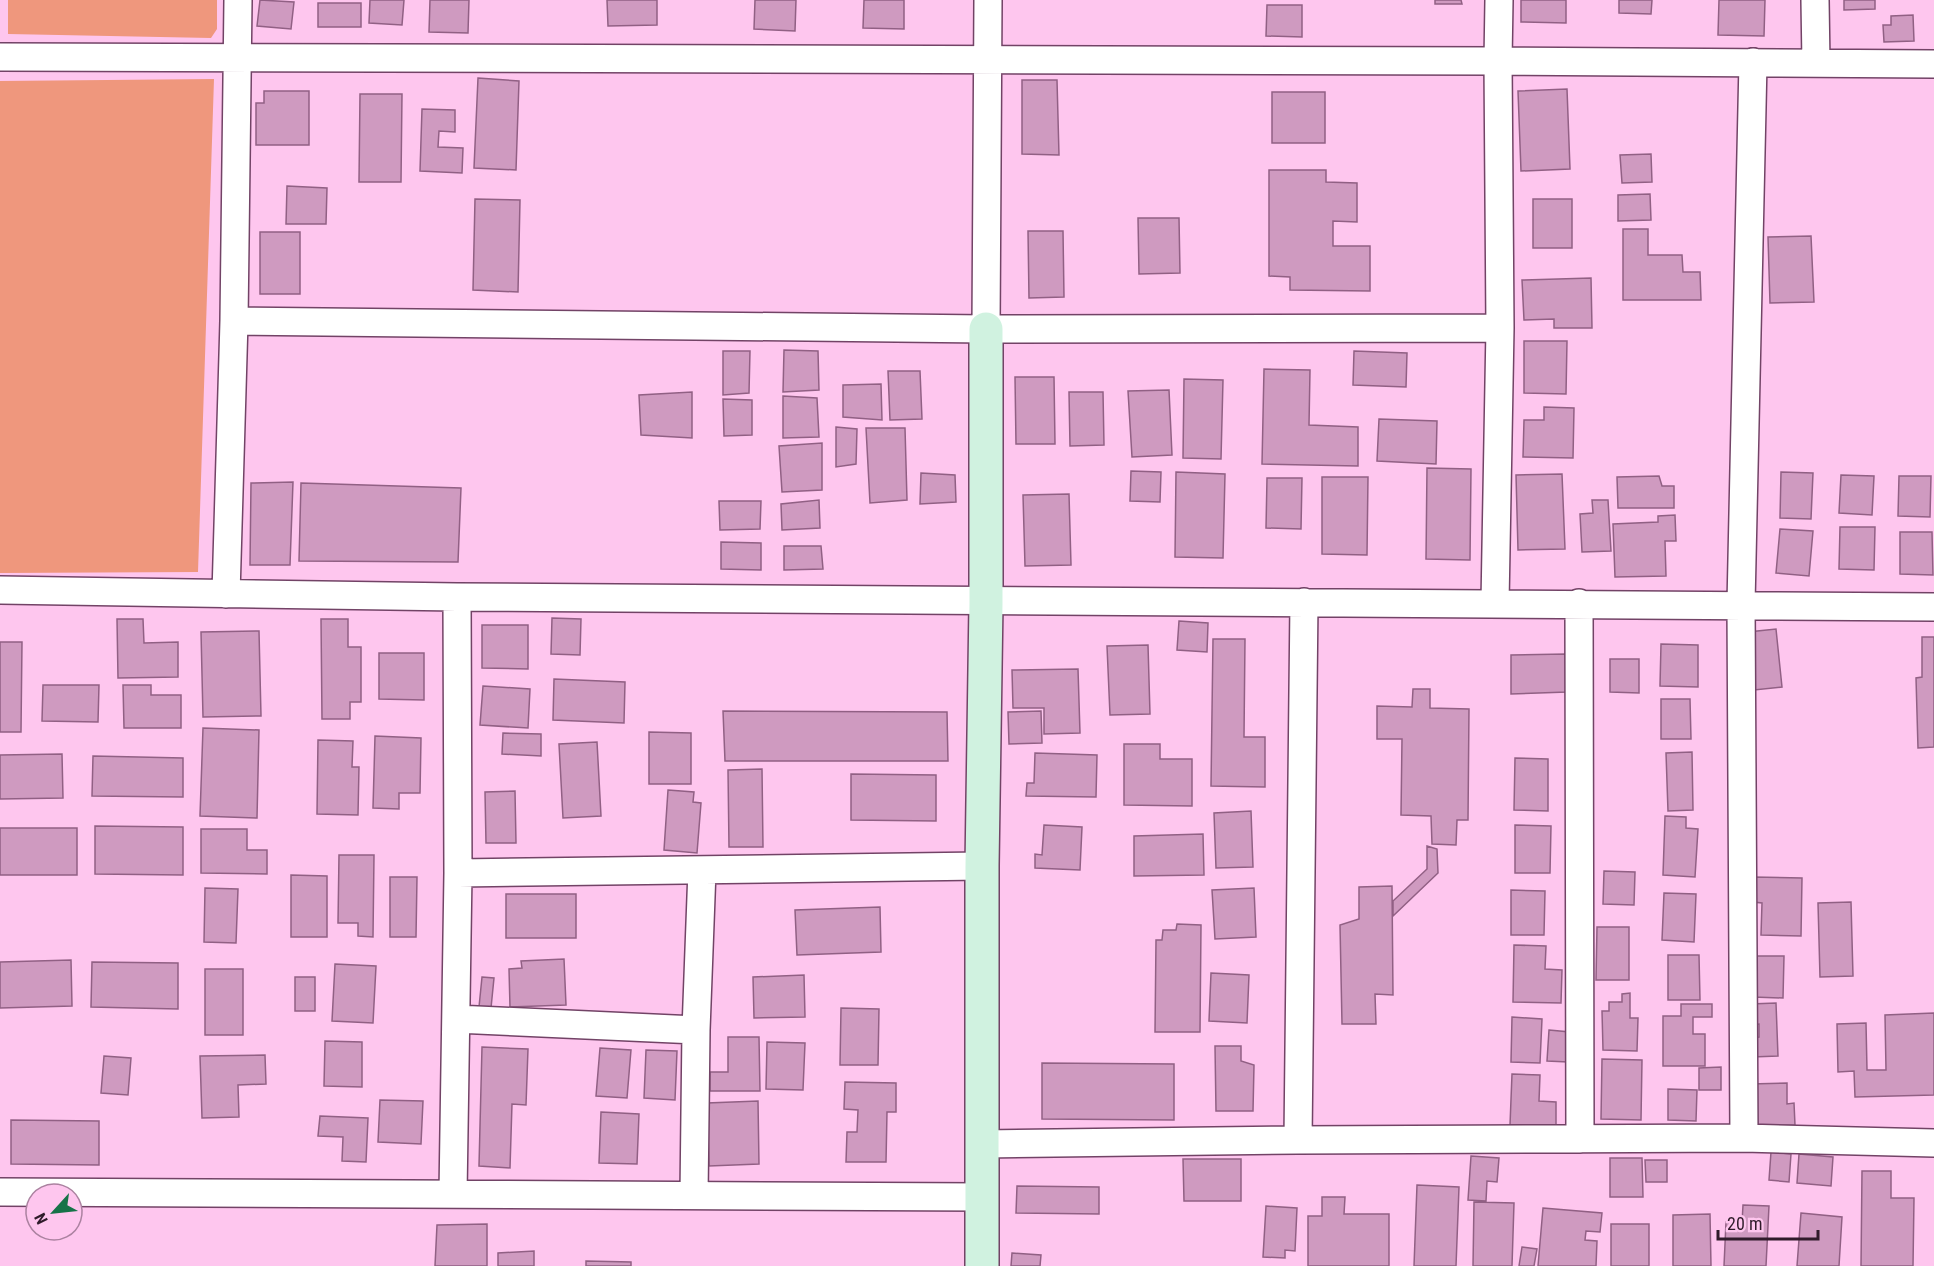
<svg xmlns="http://www.w3.org/2000/svg" width="1934" height="1266" font-family="'Roboto Condensed',sans-serif">
<style>
.green{fill:#ef977d}
.building{fill:#cf9ac0;stroke:#916084;stroke-width:1.5}
.lines{fill:none;stroke-linecap:round;stroke-linejoin:round}
.street-casing{stroke:#724366;stroke-width:30}
.secondary-casing{stroke:#724366;stroke-width:36}
.street{stroke:#fff;stroke-width:27}
.secondary{stroke:#d0f2e0;stroke-width:33}
</style>
<rect width="100%" height="100%" fill="#fec6ee"/>
<path class="green" d="M8,0H217V29L211,38L8,34Z
M214,79L198,572L0,573V81Z"/>
<path class="building" d="M260,0L294,2L291,29L257,26Z
M370,0H404L402,25L369,23Z
M430,0H469L468,33L429,32Z
M607,0H657V25L608,26Z
M755,0H796L795,31L754,29Z
M864,0H904V29L863,28Z
M1435,0H1461L1462,4H1435Z
M1521,0H1566V23L1521,22Z
M1619,0H1652L1651,14L1619,13Z
M1719,0H1765L1764,36L1718,35Z
M1844,0H1875V9L1844,10Z
M318,3H361V27H318Z
M1267,5H1302V37L1266,36Z
M1913,15L1914,41L1884,42L1883,25H1891V16Z
M478,78L519,81L516,170L474,168Z
M1022,80H1057L1059,155L1022,154Z
M1567,89L1570,169L1521,171L1518,91Z
M264,91H309V145H256V103H264Z
M1272,92H1325V143H1272Z
M360,94H402L401,182H359Z
M422,109L455,110V132L439,131L438,147L463,148L462,173L420,171Z
M1651,154L1652,182L1622,183L1620,155Z
M1269,170H1326V182L1357,183V222L1333,221V246H1370V291L1290,290V277L1269,276Z
M287,186L327,188L326,224H286Z
M1650,194L1651,220L1618,221V195Z
M475,199L520,200L518,292L473,290Z
M1533,199H1572V248H1533Z
M1138,218H1179L1180,273L1139,274Z
M1623,229H1648V255H1682L1683,272H1700L1701,300H1623Z
M1028,231H1063L1064,297L1029,298Z
M260,232H300V294H260Z
M1811,236L1814,302L1770,303L1768,237Z
M1591,278L1592,328H1554V319L1524,320L1522,280Z
M1524,341H1567L1566,394L1524,393Z
M784,350L818,351L819,390L783,392Z
M723,351H750L749,393L723,395Z
M1354,351L1407,353L1406,387L1353,385Z
M1264,369L1310,370L1309,425L1358,427V466L1262,464Z
M888,371H920L922,419L890,420Z
M1015,377H1054L1055,444H1016Z
M1184,379L1223,380L1221,459L1183,458Z
M881,384L882,420L843,417V385Z
M1169,390L1172,455L1132,457L1128,391Z
M692,392V438L641,435L639,395Z
M1069,392H1103L1104,445L1070,446Z
M783,396L817,398L819,437L783,438Z
M723,399L752,400V435L724,436Z
M1544,407L1574,408L1573,458L1523,457L1524,420H1544Z
M1379,419L1437,421L1436,464L1377,461Z
M836,427L857,429L856,464L836,467Z
M866,428H905L907,500L870,503Z
M822,443V490L782,492L779,446Z
M1427,468L1471,469L1470,560L1426,559Z
M1131,471L1161,472L1160,502L1130,501Z
M1176,472L1225,474L1223,558L1175,557Z
M1781,472L1813,473L1811,519L1780,518Z
M921,473L955,475L956,502L920,504Z
M1562,474L1565,549L1518,550L1516,475Z
M1841,475L1874,476L1872,515L1839,513Z
M1659,476L1662,486H1674V508H1618L1617,477Z
M1899,476H1931L1930,517L1898,516Z
M1322,477H1368L1367,555L1322,554Z
M1267,478H1302L1301,529L1266,528Z
M293,482L290,565H250L251,483Z
M301,483L461,488L458,562L299,561Z
M1069,494L1071,565L1025,566L1023,495Z
M819,500L820,528L782,530L781,504Z
M1592,500H1608L1611,551L1582,552L1580,514L1593,513Z
M719,501H761L760,529L720,530Z
M1675,515L1676,541H1665L1666,576L1615,577L1613,524L1658,522V516Z
M1840,527H1875L1874,570L1839,569Z
M1780,529L1813,531L1809,576L1776,573Z
M1900,532H1932L1933,575L1900,574Z
M721,542L761,543V570L721,569Z
M784,546H821L823,569L784,570Z
M552,618L581,619L580,655L551,654Z
M117,619H143L144,643L178,642V677L118,678Z
M321,619H348V647H361V702H350V719H322Z
M1179,621L1208,623L1207,652L1177,650Z
M482,625H528V669L482,668Z
M1776,629L1782,687L1754,690L1748,632Z
M259,631L261,716L203,717L201,632Z
M1922,637H1934V747L1918,748L1916,678L1922,677Z
M1213,639H1245L1244,737H1265V787L1211,786Z
M0,642H22L21,732H0Z
M1661,644L1698,645V687L1660,686Z
M1148,645L1150,714L1110,715L1107,646Z
M379,653H424V700L379,699Z
M1566,654L1567,692L1511,694V655Z
M1610,659H1639V693L1610,692Z
M1078,669L1080,733L1044,734V708H1013L1012,670Z
M554,679L625,682L624,723L553,720Z
M43,685H99L98,722L42,721Z
M123,685H151V695H181V728H124Z
M483,686L530,689L528,728L480,725Z
M1413,689H1430V708L1469,709L1468,820H1457L1456,845L1432,844L1431,816L1401,815L1402,739H1377V706L1412,707Z
M1661,699H1690L1691,739H1661Z
M723,711L947,712L948,761H725Z
M1041,711L1042,743L1009,744L1008,712Z
M203,728L259,730L257,818L200,816Z
M649,732L691,733V784H649Z
M503,733L541,734V756L502,754Z
M375,736L421,738L420,793H399V809L373,808Z
M318,740L353,741L352,767H359L358,815L317,814Z
M597,742L601,816L563,818L559,744Z
M1124,744H1160V759H1192V806L1124,805Z
M1692,752L1693,810L1668,811L1666,753Z
M1035,753L1097,755L1096,797L1026,796L1027,783H1034Z
M62,754L63,798L0,799V755Z
M93,756L183,758V797L92,796Z
M1515,758L1548,759V811L1514,810Z
M762,769L763,847H729L728,770Z
M851,774L936,775V821L851,820Z
M668,790L694,792L693,802L701,803L697,853L664,850Z
M515,791L516,843H486L485,792Z
M1251,811L1253,867L1216,868L1214,813Z
M1665,816L1686,817V828L1698,829L1695,877L1663,875Z
M1044,825L1082,827L1080,870L1035,868V854L1042,855Z
M1515,825L1551,826L1550,873H1515Z
M95,826L183,827V875L95,874Z
M0,828H77V875H0Z
M201,829H247V850H267V874L201,873Z
M1203,834L1204,875L1134,876V836Z
M1427,846L1437,849L1438,873L1393,916V901L1427,869Z
M339,855H374L373,937L358,936V923H338Z
M1604,871L1635,872L1634,905L1603,904Z
M291,875L327,876V937H291Z
M390,877H417L416,937H390Z
M1753,877L1802,878L1801,936L1761,935L1762,903L1753,902Z
M1392,886L1393,995L1375,994L1376,1024H1342L1340,925L1359,919V887Z
M205,888L238,889L236,943L204,942Z
M1254,888L1256,937L1215,939L1212,890Z
M1511,890L1545,891L1544,935H1511Z
M1664,893L1696,894L1694,942L1662,940Z
M506,894H576V938H506Z
M1851,902L1853,976L1820,977L1818,903Z
M880,907L881,952L797,955L795,910Z
M1177,924L1201,925L1200,1032H1155L1156,940H1162L1163,930H1176Z
M1597,927H1629V980H1596Z
M1514,945L1546,946L1545,969L1562,970L1561,1003L1513,1002Z
M1668,955H1699L1700,1000H1668Z
M1754,956H1784L1783,998L1753,997Z
M564,959L566,1005L510,1007L509,969L522,968L521,961Z
M71,960L72,1006L0,1008V962Z
M92,962L178,963V1009L91,1007Z
M335,964L376,966L373,1023L332,1021Z
M205,969H243V1035H205Z
M1211,973L1249,975L1247,1023L1209,1021Z
M804,975L805,1017L754,1018L753,977Z
M295,977H315V1011H295Z
M482,977L494,978L491,1008L479,1007Z
M1630,993V1018H1638L1637,1051L1603,1050L1602,1011H1609V1002H1622V994Z
M1776,1003L1778,1056L1752,1057V1038L1759,1037V1024L1750,1025V1004Z
M1681,1004H1712V1017H1693V1034H1705V1066H1663V1016H1681Z
M841,1008L879,1009L878,1065H840Z
M1934,1013V1095L1855,1097L1854,1071L1838,1072L1837,1024L1866,1023L1867,1070H1886L1885,1015Z
M1512,1017L1542,1019L1540,1063L1511,1062Z
M1549,1030L1570,1032L1568,1062L1547,1061Z
M728,1037H759L760,1091H710V1072H728Z
M325,1041L362,1042V1087L324,1086Z
M767,1042L805,1043L803,1090L766,1089Z
M1215,1046H1241V1061L1254,1065L1253,1111H1216Z
M482,1047L528,1049L526,1105L512,1104L510,1168L479,1166Z
M600,1048L631,1050L627,1098L596,1096Z
M646,1050L677,1051L675,1100L644,1098Z
M265,1055L266,1084L238,1085L239,1117L202,1118L200,1056Z
M104,1056L131,1058L128,1095L101,1093Z
M1602,1059L1642,1060L1641,1120L1601,1119Z
M1042,1063L1174,1064V1120L1042,1119Z
M1721,1067V1090H1699V1068Z
M1512,1074L1540,1075L1539,1101L1556,1102V1127L1510,1125Z
M845,1082L896,1083V1112H887L886,1162H846L847,1132H857L858,1110L844,1109Z
M1787,1083V1104L1794,1103L1795,1125L1751,1126L1750,1084Z
M1668,1089L1697,1090L1696,1121L1668,1120Z
M380,1100L423,1101L421,1144L378,1142Z
M758,1101L759,1164L709,1166L707,1103Z
M601,1112L639,1114L637,1164L599,1163Z
M320,1116L368,1118L366,1162L342,1161L343,1137L318,1136Z
M11,1120L99,1121V1165L11,1164Z
M1771,1152L1791,1154L1789,1182L1769,1180Z
M1799,1154L1833,1157L1831,1186L1797,1183Z
M1471,1156L1499,1158L1497,1182L1487,1181L1486,1201L1468,1200Z
M1610,1158H1642L1643,1197H1610Z
M1183,1159H1241V1201H1184Z
M1645,1160H1667V1182H1646Z
M1862,1171H1891V1198H1914L1913,1266H1861Z
M1417,1185L1459,1187L1456,1266H1414Z
M1017,1186L1099,1187V1214L1016,1213Z
M1322,1197H1345L1344,1214H1389V1266H1308V1216H1322Z
M1474,1202L1514,1203L1512,1266H1473Z
M1743,1205L1769,1206L1766,1266H1724L1726,1222L1742,1223Z
M1266,1206L1297,1208L1295,1251L1285,1250V1258L1263,1257Z
M1543,1208L1602,1213L1600,1232L1586,1231L1585,1240L1597,1241L1596,1266H1538Z
M1801,1213L1842,1217L1839,1266H1797Z
M1710,1214L1711,1266H1673V1215Z
M487,1224V1266H435L437,1225Z
M1611,1224H1649V1266H1611Z
M1522,1247L1537,1249L1534,1266H1519Z
M534,1251V1266H498V1253Z
M1012,1253L1041,1255L1040,1266H1011Z
M586,1261L631,1262V1266H586Z"/>
<g class="lines">
<g class="street-casing">
<path id="street" d="M1815,0L1816,63
M0,57L1498,61L1934,64
M234,321L986,329L1500,328
M986,329L988,0
M0,590L457,597L1934,607
M226,594L234,321L238,0
M1495,603L1500,328L1498,61L1499,0
M1579,603L1580,1139
M458,873L982,866
M456,1019L696,1030
M1744,1138L1741,604L1753,62
M1298,1140L1304,602
M983,1144L1298,1140L1744,1138L1934,1143
M0,1192L982,1197
M453,1194L458,873L457,597
M694,1195L696,1030L702,870"/>
</g>
<g class="secondary-casing">
<path id="secondary" d="M982,1266V866L986,603V329"/>
</g>
<use href="#street" class="street"/>
<use href="#secondary" class="secondary"/>
</g>
<g transform="translate(54 1212) rotate(243)"><circle r="28" fill="#fec6ee" stroke="#ab82a0" stroke-width="1.5"/>
<path d="M0-4.5L10 22L0 15L-10 22Z" fill="#167348"/>
<text y="-9" font-size="16" font-weight="bold" text-anchor="middle" fill="#2f1b2a">N</text>
</g>
<path d="M1718 1230v9h100v-9" fill="none" stroke="#2f1b2a" stroke-width="3"/>
<text x="1727" y="1230" font-size="18" fill="#2f1b2a" stroke="#fec6ee" stroke-width="4.5" paint-order="stroke">20 m</text>
</svg>
